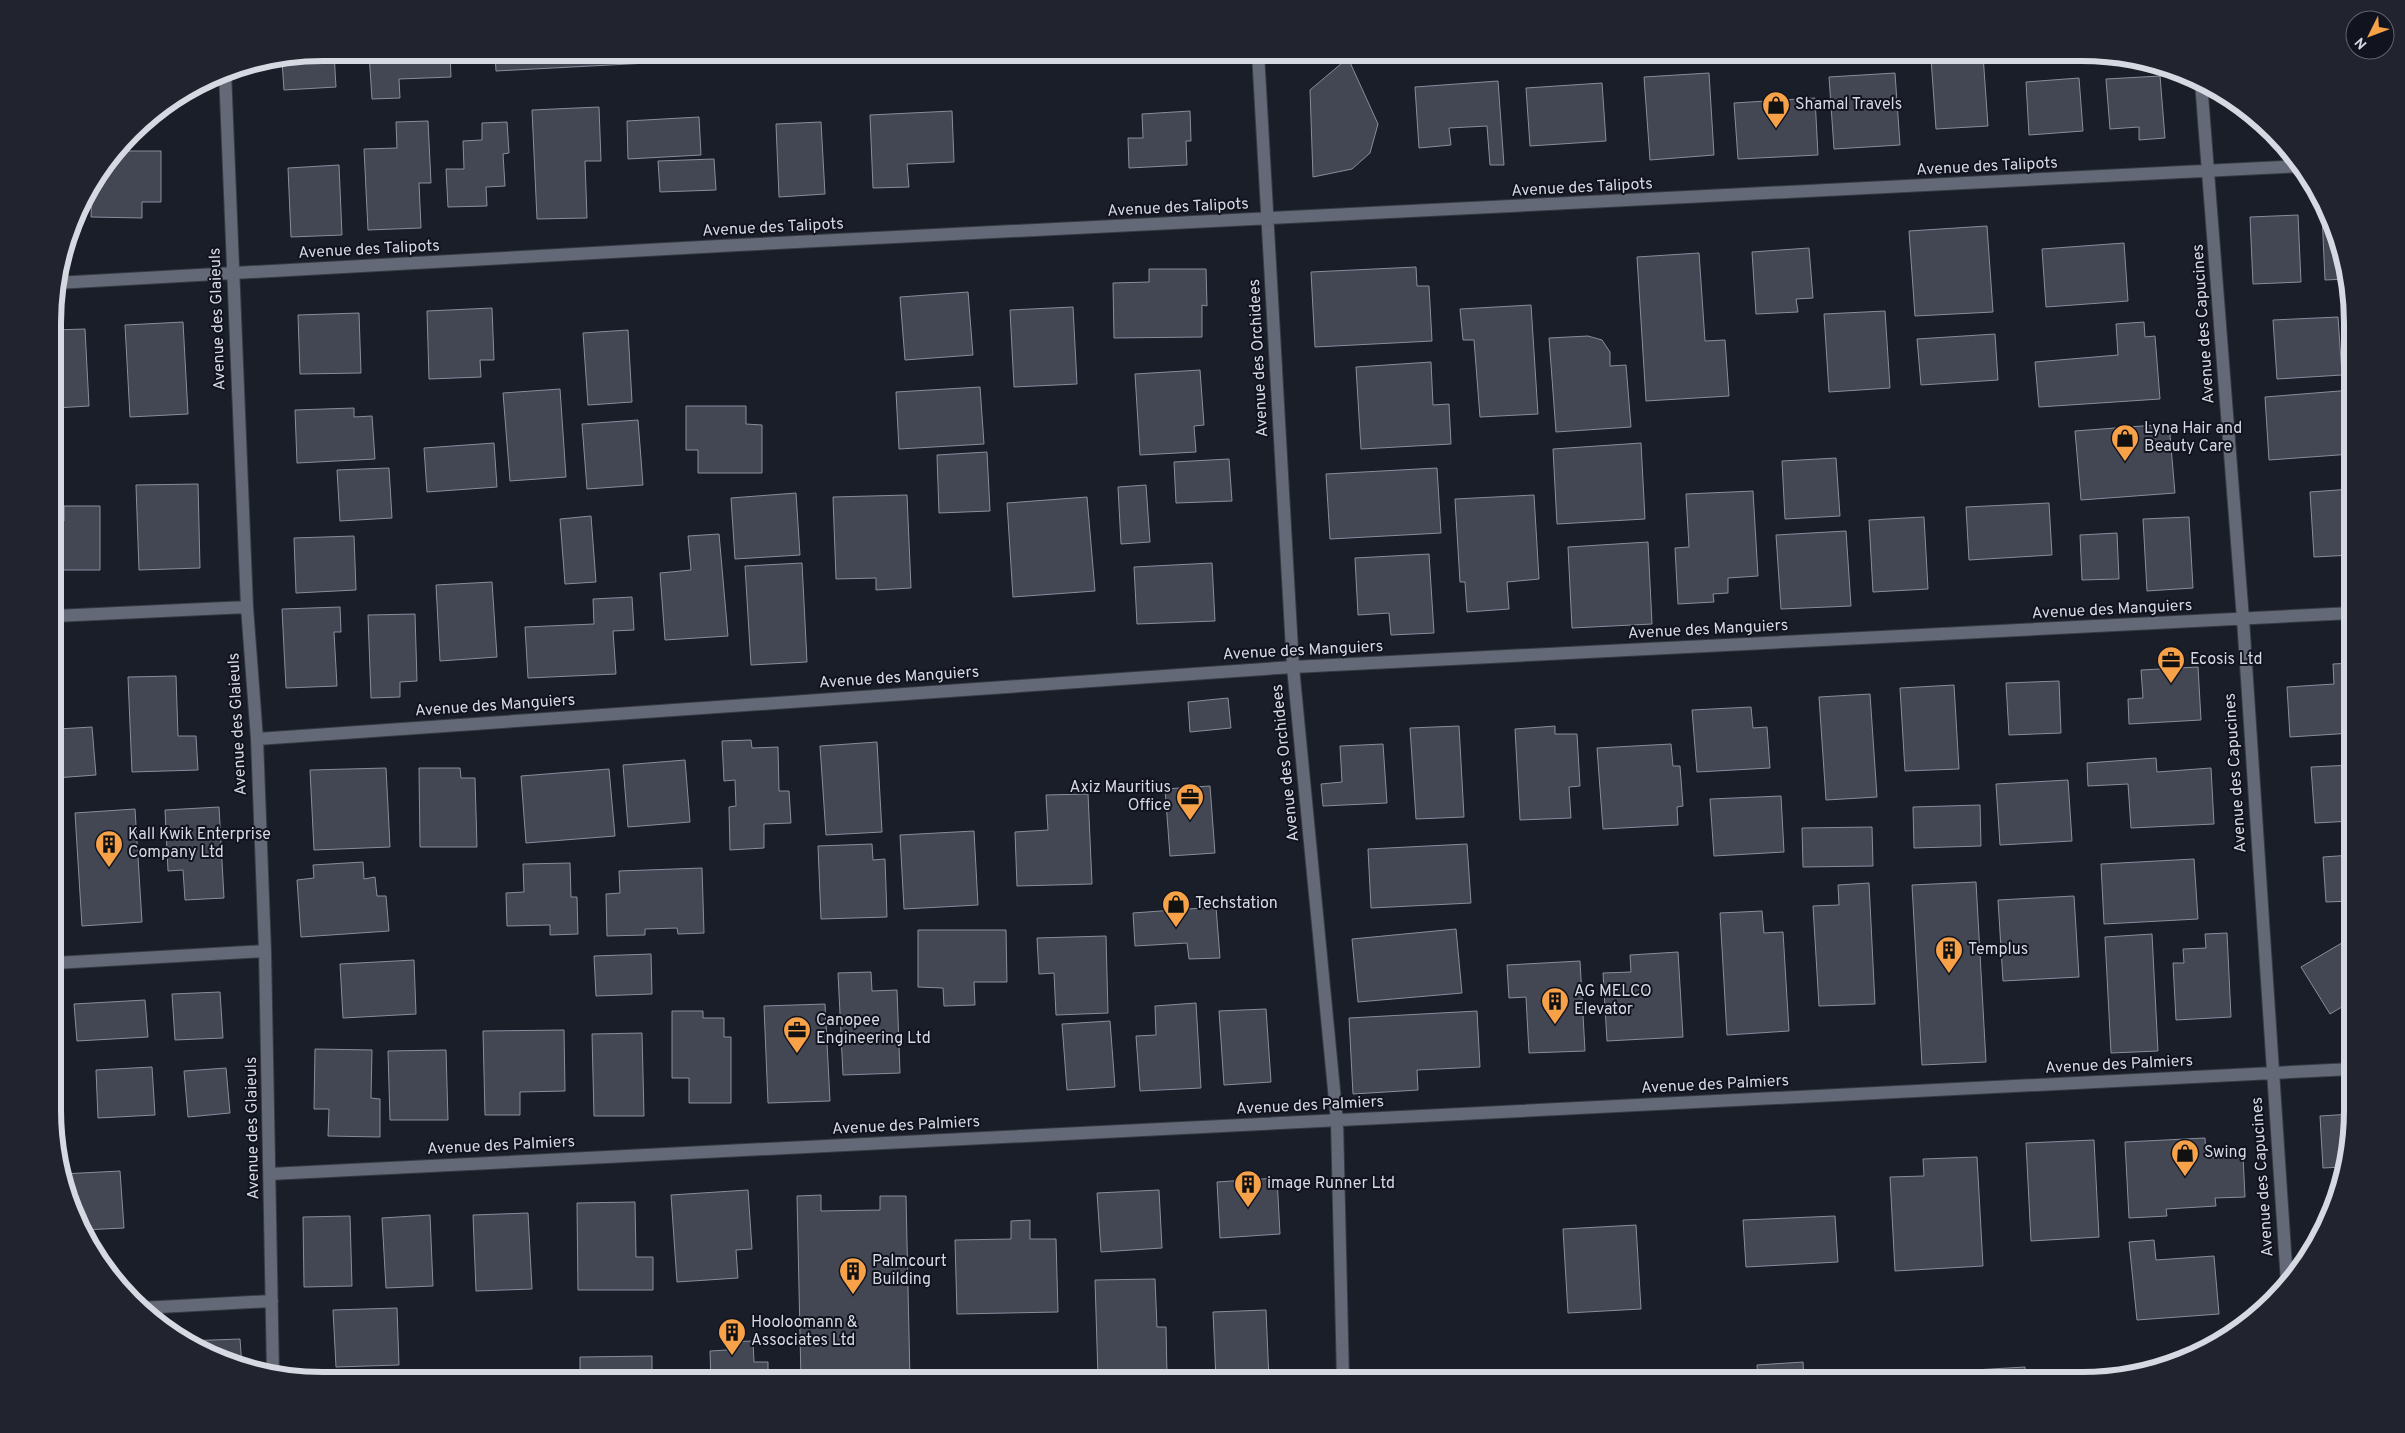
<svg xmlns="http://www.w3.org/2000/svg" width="2405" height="1433" font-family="Overpass,sans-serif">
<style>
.building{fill:#434754;stroke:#888d9c}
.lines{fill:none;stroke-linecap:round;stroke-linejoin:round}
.minor-casing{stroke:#373a43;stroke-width:14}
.minor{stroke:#646977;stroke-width:12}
.labels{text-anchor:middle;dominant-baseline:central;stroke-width:4;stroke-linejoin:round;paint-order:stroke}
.poi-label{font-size:16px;fill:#d6d9e1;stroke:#11141f;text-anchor:start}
.street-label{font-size:16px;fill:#d6d9e1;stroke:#11141f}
.rim{fill:none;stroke:#d6d9e1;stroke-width:6}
</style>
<rect width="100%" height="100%" fill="#1a1e29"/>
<path class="building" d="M323,53H334L336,87L284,90L282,61Z
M369,53H450L451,77L399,79L400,98L372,99Z
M495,53H648V63L496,71Z
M732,53H779V61L733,63Z
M821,53H875V58L821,61Z
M1109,53H1172V58L1109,61Z
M1983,55L1988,126L1936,129L1931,58Z
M1348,58L1378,124L1370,153L1352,169L1313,177L1310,90Z
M1709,73L1714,155L1650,160L1644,77Z
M1895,73L1900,145L1834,149L1829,77Z
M2160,76L2165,138L2139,140V127L2110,129L2106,79Z
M2079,78L2083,131L2029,135L2026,82Z
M1498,81L1504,165H1490L1487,126L1449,128L1451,145L1419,148L1415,87Z
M1602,83L1606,141L1530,146L1526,88Z
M1815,98L1818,155L1738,159L1734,103Z
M599,107L601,161H585L587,218L537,219L532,110Z
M952,111L954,162L907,164L909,187L873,188L870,115Z
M1190,111L1191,141H1186L1187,165L1129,168L1128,138H1143L1142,114Z
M699,117L701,155L628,159L627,121Z
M428,121L431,183H419L421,228L368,230L364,149L397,148L396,122Z
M507,122L509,153L503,154L505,186L486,187L487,206L448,207L446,169H464L463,141L482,140V123Z
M821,122L825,194L779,197L776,124Z
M121,151H161V202H142V218L91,217L92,189Z
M714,159L716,190L660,192L658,161Z
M339,165L342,235L291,237L288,168Z
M2322,214H2327L2338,236L2347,279L2325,280Z
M2298,215L2301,282L2253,284L2250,217Z
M1987,226L1993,312L1915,316L1909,231Z
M2124,243L2128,301L2046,307L2042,249Z
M1809,248L1813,298L1796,299L1798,312L1756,314L1752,252Z
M1699,253L1705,341L1725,340L1729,396L1646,401L1637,257Z
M1416,267L1417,286H1429L1432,341L1315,347L1311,272Z
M1149,269H1206L1207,306L1202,305V337L1114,338L1113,283L1149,282Z
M968,292L973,355L905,360L900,297Z
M1531,305L1538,414L1480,417L1474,340H1463L1460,309Z
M1073,307L1077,384L1014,387L1010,310Z
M492,308L494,360H480L481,377L429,379L427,311Z
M1885,311L1890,388L1829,392L1824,314Z
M359,313L361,373L300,374L298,315Z
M2338,317L2342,375L2277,379L2273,320Z
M183,322L188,414L130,417L125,325Z
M2144,322L2145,337L2155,336L2160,399L2039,407L2035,362L2118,355L2116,324Z
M85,329L89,406L55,408V330Z
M628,330L632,402L588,405L583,333Z
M1995,334L1998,380L1921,385L1917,339Z
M1588,336L1602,340L1610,352V366L1626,365L1631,427L1556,432L1549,338Z
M1431,362L1433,405L1449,404L1451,444L1361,449L1356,367Z
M1200,370L1204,425L1194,426L1196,452L1140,455L1135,374Z
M980,387L984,444L899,449L896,392Z
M560,389L566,477L510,481L503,393Z
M2352,390V454L2269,460L2265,397Z
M686,406H746V424L762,425V473H698V450H686Z
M354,408V417L372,416L375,459L297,463L295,410Z
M638,420L643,485L587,489L582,424Z
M2169,424L2175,493L2081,500L2075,431Z
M494,443L497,487L427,492L424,448Z
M1641,443L1645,519L1557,524L1553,449Z
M987,452L990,511L939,513L937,455Z
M1836,458L1840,516L1785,519L1782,461Z
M1229,459L1232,501L1176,503L1174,462Z
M389,468L392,518L340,521L337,470Z
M1437,468L1441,533L1330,539L1326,474Z
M198,484L200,568L139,570L136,485Z
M1146,485L1150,542L1121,544L1118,487Z
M2352,489V555L2314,557L2310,492Z
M1753,491L1758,576L1728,578V593L1713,594L1714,602L1678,604L1675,548L1689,547L1686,494Z
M796,493L800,555L735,559L731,498Z
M907,495L911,588L876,590V578L836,579L833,497Z
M1534,495L1539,579L1507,582L1509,609L1467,612L1465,582H1460L1455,499Z
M1087,497L1095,591L1013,597L1007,503Z
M2049,503L2052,555L1969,560L1966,507Z
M64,506H100V570H55V521H64Z
M591,516L596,582L565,584L560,519Z
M1924,517L1928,589L1873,592L1869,520Z
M2189,517L2193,588L2147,591L2143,519Z
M1846,531L1851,606L1781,609L1776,535Z
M2117,533L2119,579L2082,580L2080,535Z
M719,534L728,636L665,640L660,573L691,570L688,536Z
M354,536L356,590L296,593L294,538Z
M1648,542L1652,624L1572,628L1568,547Z
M1429,554L1434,633L1391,635L1389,613L1358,615L1355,558Z
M802,563L807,662L751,665L745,566Z
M1212,563L1215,621L1137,624L1134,567Z
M492,582L497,657L440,661L436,585Z
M632,597L634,630L613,631L616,674L528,678L525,627L594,624L593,599Z
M340,607L341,632H334L337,686L286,688L282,609Z
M415,614L417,681L400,682V697L371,698L368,615Z
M2352,663V733L2290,737L2287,687L2334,684L2333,664Z
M2198,667L2201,720L2129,724L2128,699L2143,698L2141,670Z
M176,676L178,736H196L198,770L132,772L128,677Z
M2059,681L2061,733L2009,735L2006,683Z
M1954,685L1959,769L1905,771L1900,688Z
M1870,694L1877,797L1826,800L1819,697Z
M1228,698L1231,728L1190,732L1188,702Z
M1751,707L1753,728L1767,727L1770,768L1697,772L1692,710Z
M55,712H57L58,729L92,727L96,775L55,778Z
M1459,726L1464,817L1416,819L1410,728Z
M1555,726V734H1577L1580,786L1569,787L1571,818L1520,820L1515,729Z
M751,740L752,748L778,747L779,791H789L791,823L764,824V848L730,850L729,807L736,806L735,780L724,781L722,741Z
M877,742L882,832L826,835L820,746Z
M1383,744L1387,803L1323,806L1321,784L1342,782L1340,746Z
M1671,744L1673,766H1680L1683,806L1677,807L1678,825L1603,829L1597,748Z
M2156,758L2157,772L2211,768L2214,824L2131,828L2128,784L2088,786L2087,763Z
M685,760L690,822L628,827L623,765Z
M2352,765V821L2315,823L2311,767Z
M386,768L390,847L314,850L310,770Z
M419,768H460L461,778H475L477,847H420Z
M609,769L615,836L526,843L521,776Z
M2068,780L2072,841L2000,845L1996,784Z
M1210,786L1215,853L1170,856L1165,789Z
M1088,794L1092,884L1017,886L1015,832L1048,830L1046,795Z
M1781,796L1784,852L1714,856L1710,799Z
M1980,805L1981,846L1914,848L1913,807Z
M219,807L224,898L185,900L183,870L168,871L165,810Z
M135,809L142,922L82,926L75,813Z
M1872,827L1873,866L1803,867L1802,828Z
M974,831L978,905L904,909L900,835Z
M872,844L873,860L885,859L887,917L821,919L818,846Z
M1467,844L1471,903L1371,908L1368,849Z
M2352,855V901L2326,902L2323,857Z
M2194,859L2198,919L2104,924L2101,864Z
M363,862L364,879L375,877L377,896H386L389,931L301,937L297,880L314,878L313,865Z
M570,863L571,897H577L578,934L550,935V925L507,926L506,893L524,892L523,864Z
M702,868L704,933L678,934L677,928L645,929V935L607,936L606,894L620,893L619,871Z
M1976,882L1986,1062L1922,1065L1912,885Z
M1869,883L1875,1004L1819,1006L1813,906L1839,905L1838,885Z
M2074,896L2079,977L2003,981L1998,900Z
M1216,907L1220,958L1189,959L1187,943L1135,946L1133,913Z
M1762,911L1764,933L1783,932L1789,1031L1727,1035L1720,913Z
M1456,929L1462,993L1358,1002L1352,939Z
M918,930H1006L1007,982H974L975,1005L944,1006L943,988L918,987Z
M2227,933L2231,1017L2176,1020L2173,963H2184L2183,949L2206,948L2205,934Z
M2152,934L2158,1051L2111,1053L2105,937Z
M1106,936L1108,1013L1056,1015L1054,973L1039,974L1037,938Z
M2352,937V1001L2330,1014L2301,967Z
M1678,952L1683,1037L1607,1041L1603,973L1631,972L1630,955Z
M651,954L652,994L596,996L594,956Z
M414,960L416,1014L343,1018L340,964Z
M1580,961L1585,1051L1529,1053L1526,997L1509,998L1507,965Z
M871,972L872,991L897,990L900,1073L843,1075L838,973Z
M220,992L223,1038L175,1040L172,994Z
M145,1000L148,1037L77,1041L74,1004Z
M1196,1003L1201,1088L1140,1091L1136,1036L1156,1035L1155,1006Z
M825,1004L830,1101L768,1103L764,1006Z
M1266,1009L1271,1082L1224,1085L1219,1011Z
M672,1011H703V1018H724V1037H731V1103H689V1078H672Z
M1477,1011L1480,1067L1417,1070L1418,1090L1353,1094L1349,1018Z
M1110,1021L1115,1087L1067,1090L1062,1024Z
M564,1030L565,1091L520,1092V1115H485L483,1031Z
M642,1033L644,1116H594L592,1034Z
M315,1049L372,1050L371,1098L380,1099V1137L328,1136L329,1109H314Z
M446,1050L448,1120H390L388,1051Z
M55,1062L59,1119H55Z
M152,1067L155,1115L98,1118L96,1070Z
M226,1068L230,1113L188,1117L184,1071Z
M2352,1114V1127L2344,1167L2323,1168L2320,1116Z
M2205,1138L2206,1158L2243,1156L2245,1197L2215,1198L2216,1206L2166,1209L2167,1216L2129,1218L2125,1142Z
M2094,1140L2099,1237L2031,1241L2026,1143Z
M1977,1157L1983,1266L1895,1271L1890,1177L1924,1176L1923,1159Z
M120,1171L124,1228L83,1230L67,1197L62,1174Z
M1277,1178L1280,1234L1220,1238L1217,1182Z
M748,1190L752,1249L736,1250L738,1278L677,1282L671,1195Z
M1159,1190L1162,1248L1101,1252L1097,1193Z
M821,1195V1211L880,1210V1196H906L910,1380H801L797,1196Z
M635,1202L636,1257H653V1290H578L577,1203Z
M528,1213L532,1289L476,1291L473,1215Z
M430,1215L433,1286L386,1288L382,1218Z
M350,1216L352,1286L304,1287L303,1217Z
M1835,1216L1838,1262L1746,1267L1743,1220Z
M1030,1220V1239H1056L1058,1312L957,1314L955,1240L1011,1239V1221Z
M1636,1225L1641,1309L1568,1313L1563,1229Z
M2154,1240L2156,1260L2214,1256L2219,1314L2137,1320L2129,1242Z
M1155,1279L1157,1327H1166L1167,1375L1098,1377L1095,1280Z
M397,1308L399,1365L336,1367L333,1310Z
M1266,1310L1269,1380H1216L1213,1312Z
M240,1339L242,1367L184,1341Z
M753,1341L754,1362H768V1380H711L710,1351L727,1350V1342Z
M652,1356V1380H580V1357Z
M1803,1362L1804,1380H1758L1757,1365Z
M2025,1367L2026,1380H1923V1373Z
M1550,1371V1380H1524L1523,1373Z"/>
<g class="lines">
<g class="minor-casing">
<path id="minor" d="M1258,53L1293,667L1337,1121L1343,1380
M225,72L247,607L257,739L265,951L273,1374
M2201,82L2243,619L2287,1282
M56,283L738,245L2301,166
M55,616L247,607
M257,739L1293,667L2352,613
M55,963L265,951
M270,1174L2352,1069
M141,1308L272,1301"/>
</g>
<use href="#minor" class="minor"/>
</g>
<defs>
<g id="shop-pin" transform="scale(1.4375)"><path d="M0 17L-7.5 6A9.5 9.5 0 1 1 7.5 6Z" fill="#f7a148" stroke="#11141f"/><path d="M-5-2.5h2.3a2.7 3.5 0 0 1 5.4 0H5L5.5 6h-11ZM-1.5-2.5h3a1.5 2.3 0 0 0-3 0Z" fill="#111"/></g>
<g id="office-pin" transform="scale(1.4375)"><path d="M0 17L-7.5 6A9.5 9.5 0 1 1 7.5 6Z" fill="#f7a148" stroke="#11141f"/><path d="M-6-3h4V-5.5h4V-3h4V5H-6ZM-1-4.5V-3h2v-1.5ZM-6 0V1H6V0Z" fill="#111"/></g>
<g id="building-pin" transform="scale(1.4375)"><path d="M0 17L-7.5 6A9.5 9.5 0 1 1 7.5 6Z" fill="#f7a148" stroke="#11141f"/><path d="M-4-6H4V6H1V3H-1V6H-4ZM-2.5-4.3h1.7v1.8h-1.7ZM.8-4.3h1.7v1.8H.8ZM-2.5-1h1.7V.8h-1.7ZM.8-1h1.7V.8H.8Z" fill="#111"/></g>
</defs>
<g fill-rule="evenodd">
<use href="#shop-pin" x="1776" y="105"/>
<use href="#shop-pin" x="2125" y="438"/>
<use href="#office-pin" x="2171" y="660"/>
<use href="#office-pin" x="1190" y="797"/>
<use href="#building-pin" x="109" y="844"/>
<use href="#shop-pin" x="1176" y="904"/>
<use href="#building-pin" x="1949" y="950"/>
<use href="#building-pin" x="1555" y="1001"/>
<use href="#office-pin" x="797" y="1030"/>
<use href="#shop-pin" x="2185" y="1153"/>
<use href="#building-pin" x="1248" y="1184"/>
<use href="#building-pin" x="853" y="1271"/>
<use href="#building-pin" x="732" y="1332"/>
</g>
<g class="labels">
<g class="poi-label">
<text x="1795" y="105">Shamal Travels</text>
<text x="2144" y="429">Lyna Hair and<tspan x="2144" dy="18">Beauty Care</tspan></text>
<text x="2190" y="660">Ecosis Ltd</text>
<text x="1171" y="788" text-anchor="end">Axiz Mauritius<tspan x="1171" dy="18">Office</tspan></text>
<text x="128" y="835">Kall Kwik Enterprise<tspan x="128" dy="18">Company Ltd</tspan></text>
<text x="1195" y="904">Techstation</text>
<text x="1968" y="950">Templus</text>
<text x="1574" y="992">AG MELCO<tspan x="1574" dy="18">Elevator</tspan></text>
<text x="816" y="1021">Canopee<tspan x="816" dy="18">Engineering Ltd</tspan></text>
<text x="2204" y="1153">Swing</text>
<text x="1267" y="1184">image Runner Ltd</text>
<text x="872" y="1262">Palmcourt<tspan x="872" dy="18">Building</tspan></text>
<text x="751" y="1323">Hooloomann &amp;<tspan x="751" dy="18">Associates Ltd</tspan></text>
</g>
<g class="street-label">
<text transform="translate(1987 167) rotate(-3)">Avenue des Talipots</text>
<text transform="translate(1582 188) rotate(-3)">Avenue des Talipots</text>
<text transform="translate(1178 208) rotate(-3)">Avenue des Talipots</text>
<text transform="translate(773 228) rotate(-3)">Avenue des Talipots</text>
<text transform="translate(369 250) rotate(-3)">Avenue des Talipots</text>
<text transform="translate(218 319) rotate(-92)">Avenue des Glaieuls</text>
<text transform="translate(2204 324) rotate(-94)">Avenue des Capucines</text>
<text transform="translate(1259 358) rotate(-93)">Avenue des Orchidees</text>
<text transform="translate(2112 610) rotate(-3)">Avenue des Manguiers</text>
<text transform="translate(1708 630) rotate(-3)">Avenue des Manguiers</text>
<text transform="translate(1303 651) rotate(-3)">Avenue des Manguiers</text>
<text transform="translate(899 678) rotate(-4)">Avenue des Manguiers</text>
<text transform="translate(495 706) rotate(-4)">Avenue des Manguiers</text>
<text transform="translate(238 724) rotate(-93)">Avenue des Glaieuls</text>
<text transform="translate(1286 763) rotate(-96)">Avenue des Orchidees</text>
<text transform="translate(2236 773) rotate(-94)">Avenue des Capucines</text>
<text transform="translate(2119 1065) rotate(-3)">Avenue des Palmiers</text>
<text transform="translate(1715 1085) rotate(-3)">Avenue des Palmiers</text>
<text transform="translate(1310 1106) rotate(-3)">Avenue des Palmiers</text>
<text transform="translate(906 1126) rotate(-3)">Avenue des Palmiers</text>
<text transform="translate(253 1128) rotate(-91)">Avenue des Glaieuls</text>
<text transform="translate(501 1146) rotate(-3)">Avenue des Palmiers</text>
<text transform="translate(2263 1177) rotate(-94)">Avenue des Capucines</text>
</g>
</g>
<path d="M0 0H2405V1433H0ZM323 61H2082A262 262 0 0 1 2344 323V1110A262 262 0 0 1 2082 1372H323A262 262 0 0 1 61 1110V323A262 262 0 0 1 323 61Z" fill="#21242f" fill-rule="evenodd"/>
<path class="rim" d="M323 61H2082A262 262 0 0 1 2344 323V1110A262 262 0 0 1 2082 1372H323A262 262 0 0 1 61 1110V323A262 262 0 0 1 323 61Z"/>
<g transform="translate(2370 35) rotate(228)"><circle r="24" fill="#11141f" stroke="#60636d"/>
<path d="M0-4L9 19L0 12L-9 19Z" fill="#f7a148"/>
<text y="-8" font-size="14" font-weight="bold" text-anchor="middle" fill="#d6d9e1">N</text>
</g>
</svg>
